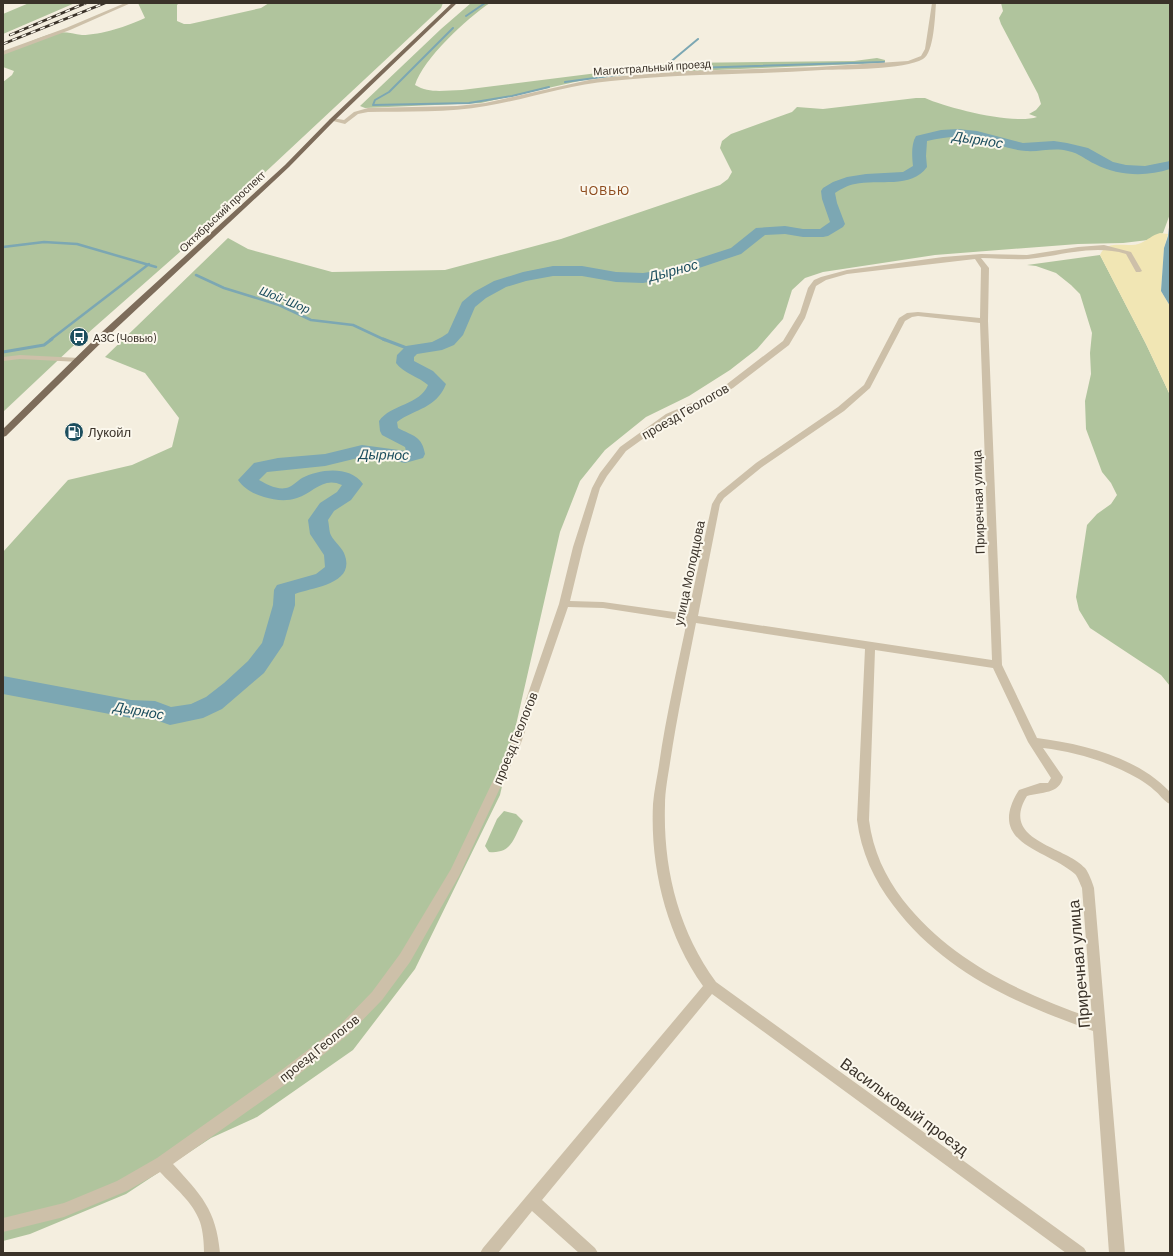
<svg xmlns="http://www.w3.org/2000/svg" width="1173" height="1256" font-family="Barlow,sans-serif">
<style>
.green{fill:#b0c49d}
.sand{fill:#f1e6b4}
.water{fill:#7ca7b3}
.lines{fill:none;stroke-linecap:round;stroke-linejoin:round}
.stream-far2{stroke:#7ca7b3;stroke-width:2}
.stream-far1{stroke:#7ca7b3;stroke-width:2.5}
.stream{stroke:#7ca7b3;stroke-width:3}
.river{fill:#7ca7b3;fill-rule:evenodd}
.minor{fill:#cdc0a9;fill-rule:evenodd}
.primary{fill:#7d6c5a;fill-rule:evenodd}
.rail-casing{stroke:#3a3229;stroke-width:2.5}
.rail{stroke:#fbf7ec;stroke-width:1.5;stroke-dasharray:5;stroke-linecap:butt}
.labels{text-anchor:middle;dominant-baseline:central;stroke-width:4;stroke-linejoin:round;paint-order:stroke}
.far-street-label{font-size:11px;fill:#3a3229;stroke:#fbf7ec}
.far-poi-label{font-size:11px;fill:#3a3229;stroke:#fbf7ec;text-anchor:start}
.far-neighbourhood-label{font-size:12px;letter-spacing:1px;fill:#8e4c1e;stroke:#fbf7ec}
.far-water-label{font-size:12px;font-style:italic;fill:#1c4e5e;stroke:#fbf7ec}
.street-label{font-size:13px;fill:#3a3229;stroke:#fbf7ec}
.poi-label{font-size:13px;fill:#3a3229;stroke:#fbf7ec;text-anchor:start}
.water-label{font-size:14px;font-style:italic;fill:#1c4e5e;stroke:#fbf7ec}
.near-street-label{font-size:16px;fill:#3a3229;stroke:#fbf7ec}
</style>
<rect width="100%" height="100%" fill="#f4eedf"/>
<path class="green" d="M29,3H75L3,34V14Z
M138,3H179L177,5V21L184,24H190L261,8L269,3H443L441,8L181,251L71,348L3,412V82L12,75L14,71L3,67V54C19,47 38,37 55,33C65,31 73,34 82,35C101,35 128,26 145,18Z
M471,3H490C467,18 423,59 415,85C430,94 445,90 462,90L677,63L854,61L877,58L885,60V62L881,63L621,74L588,79L481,103L365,108L360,106L441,29Z
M1001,3H1170V214L1163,233L1148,240L1123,243L1078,244L935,255L823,272L805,278L792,290L783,319L757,349L730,370L689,396L646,417L605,450L580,481L560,532L500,795L415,969L353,1050L257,1117L211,1138L126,1194L30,1234L3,1241V552L68,480L132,465L172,447L179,418L145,373L105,357L228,238L248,249L332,272L445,270L561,239L720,185L728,179L732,172L720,148L722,141L731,134L792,112L797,107L823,109L916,98H925C947,108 1014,125 1037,117L1029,114L1036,110L1041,104L1038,94L1001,24L999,18L1003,11Z
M1100,255L1146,344L1170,395V686L1161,675L1090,628L1079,610L1076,597L1087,525L1097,514L1111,504L1117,495L1111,483L1102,472L1086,429L1085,401L1091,374L1090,353L1092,333L1080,294L1071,285L1056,273L1036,266L1027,265Z
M504,811L516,814L523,821C513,839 512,854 489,852L485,846L497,819Z"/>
<path class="sand" d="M1160,233L1168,234L1164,248L1161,291L1170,306V395L1146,344L1100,255C1107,238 1128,249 1141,243C1148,240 1152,235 1160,233Z"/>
<path class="water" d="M1170,219V306L1161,291L1164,248L1168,236Z"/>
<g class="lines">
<path class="stream-far2" d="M466,16L485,3
M453,28L389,92L375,100L373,105L469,103L512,96L549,87
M662,69L698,39
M565,82L662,69L884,62"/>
<path class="stream-far1" d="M3,247L44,242L77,244L156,267
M196,275L224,288L279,305L311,320L353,325L385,340
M50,340L149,264"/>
<path class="stream" d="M383,339L412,350
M3,352L44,345L52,339"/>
<path class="river" d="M958,129L977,131L1023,143L1054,141L1067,143L1088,148L1113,162L1126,165L1145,166L1170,161V169C1146,177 1118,176 1095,164C1086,160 1079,153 1068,151C1054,147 1040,152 1026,151C1010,150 994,143 978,139C961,135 945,137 927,141L926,156L927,167C912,189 877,179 855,184C848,185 841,189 835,193L837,203L845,224L843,227L828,236L823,237H803L785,234L765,235L741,254L666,279L643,283L616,282L582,276H553L526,281L506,287L486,298L475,307L463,335L454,345L442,350L417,354L414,357V361L433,371L446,384C436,409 416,408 397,422L398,428C413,436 422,436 425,454L423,458L405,463L386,459L362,457L325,466L267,472L259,480C266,484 277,490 286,488C292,487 297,481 302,478C319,469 350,465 363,484L351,500L334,511L328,520C329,524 329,529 330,533C332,540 341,546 344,553C357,584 314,587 295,594V605L283,645L264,673L222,709L203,718L170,725L153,719L131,718L3,694V676L131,700L155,701L171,707L191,704L206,697L224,683L248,661L262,643L273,605L274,590L277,585L316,574L325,567L324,555L310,534L308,520L320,503L337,492L342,485C323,476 313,493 297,498C285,502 275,500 264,497C254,494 244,489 238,480L254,463L278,458L325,454L362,445L406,451L405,447L382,435L380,431L379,421C391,404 420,405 428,385C419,377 403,373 396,363L397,355L406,346L432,342L442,337L448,333L462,302L474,292L494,281L523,272L553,266H582L616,272L643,273L663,270L731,248L756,228L785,226L803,229H820L830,222L822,199L821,191L823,188L833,182L847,177L866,174L903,172L913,166C912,157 911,144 916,136L941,130Z"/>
<path class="minor" d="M125,3H131L70,30L3,55V51L66,28Z
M932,3H936C935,16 934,53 923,59C904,70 846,69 822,70C751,75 681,73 611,81C568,85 528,99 486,106C448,113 407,111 368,112L358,114L345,124L329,120L332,118L344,120L354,112L368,108L457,106L485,103L589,80L611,77L687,71L817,67L908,61L921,56L925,49Z
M1104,245L1131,252L1142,271L1140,272H1136L1126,254C1093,244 1061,256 1028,259C1012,260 997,258 981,258L989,268L988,321L1002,665L1037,738C1083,744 1137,757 1170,792V804C1163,801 1160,794 1154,790C1150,786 1144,782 1139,779C1110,762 1076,752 1043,748L1063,777C1060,794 1041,792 1027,796C999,841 1066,846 1085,868C1089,873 1092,882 1094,888L1125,1253H1109L1093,1031C1016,1003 944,973 893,905C874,880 861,852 857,820L865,649L696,623C687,669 677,716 670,763C668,776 665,791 665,805C663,868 678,930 716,982L1084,1248L1087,1253H1066L712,994L542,1200L595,1248L598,1253H579L532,1211L498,1253H480L483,1248L703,986C666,934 650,867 653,804C654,791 657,778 659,765C666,716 677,669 687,621L603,608L568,607L521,743L459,876L410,962L382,1000L349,1034L293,1079L173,1164C201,1195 216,1209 220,1253H204C204,1243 203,1231 200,1222C193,1202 174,1187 160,1172L127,1191L64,1217L3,1232V1218L64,1203L117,1181L157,1158L283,1069L339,1026L372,992L400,954L451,869L511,743L559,604L573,547L592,488L600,473L620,447L666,414L703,398L727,384L783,341L800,313L808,288L814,280L821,277L847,270L943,257L981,254L1027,255L1078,247ZM975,259L981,268L980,318L918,312L907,313L899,318L864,385L838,407L756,463L718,494L712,504L688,614L603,602L570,601L583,547L600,488L607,476L626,451L672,418L709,402L733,388L789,345L805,318L816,286L826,280L847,274ZM918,316L980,323L992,660L698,616L720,504L724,498L762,467L844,411L870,388L905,321L912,317ZM875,650L993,668L1028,742L1051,778L1048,783H1040L1019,790C985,844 1046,849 1075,874C1078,877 1080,884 1082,888L1092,1018C1020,993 951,961 903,900C885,876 873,851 869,820Z
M20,355L80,358L84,360L80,362L20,359L3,361V357Z"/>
<path class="primary" d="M452,3H457L334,121L289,167L109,335L6,436L3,437V429L103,331L285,165L330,119Z"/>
<g class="rail-casing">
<path id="rail" d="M10,35L86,3
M3,44L105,3"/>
</g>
<use href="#rail" class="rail"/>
</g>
<defs>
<g id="bus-disc" transform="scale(1)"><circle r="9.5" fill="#1c4e5e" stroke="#fbf7ec"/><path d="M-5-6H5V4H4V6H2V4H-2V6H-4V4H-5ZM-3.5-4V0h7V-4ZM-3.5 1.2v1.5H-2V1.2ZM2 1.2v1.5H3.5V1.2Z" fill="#fff"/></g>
<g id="fuel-disc" transform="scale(1)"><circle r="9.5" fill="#1c4e5e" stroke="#fbf7ec"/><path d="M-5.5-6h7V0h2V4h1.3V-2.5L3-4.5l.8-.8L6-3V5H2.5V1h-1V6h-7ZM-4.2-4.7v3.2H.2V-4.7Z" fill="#fff"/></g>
</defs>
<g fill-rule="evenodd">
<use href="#bus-disc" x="79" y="337"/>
<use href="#fuel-disc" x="74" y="432"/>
</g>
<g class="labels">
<g class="far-street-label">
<text transform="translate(652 67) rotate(-4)">Магистральный проезд</text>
<text transform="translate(222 211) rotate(-43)">Октябрьский проспект</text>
</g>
<g class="far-poi-label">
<text x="93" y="337">АЗС (Човью)</text>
</g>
<g class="far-neighbourhood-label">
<text x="605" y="190">ЧОВЬЮ</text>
</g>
<g class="far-water-label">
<text transform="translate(285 299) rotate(22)">Шой-Шор</text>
</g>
<g class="street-label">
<text transform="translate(685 411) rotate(-30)">проезд Геологов</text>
<text transform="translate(978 502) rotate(-92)">Приречная улица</text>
<text transform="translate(689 573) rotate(-78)">улица Молодцова</text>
<text transform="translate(515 738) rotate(-68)">проезд Геологов</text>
<text transform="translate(319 1048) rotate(-39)">проезд Геологов</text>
</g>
<g class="poi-label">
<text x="88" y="432">Лукойл</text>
</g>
<g class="water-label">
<text transform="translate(978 139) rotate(9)">Дырнос</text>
<text transform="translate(673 270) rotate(-15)">Дырнос</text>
<text transform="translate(384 454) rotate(1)">Дырнос</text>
<text transform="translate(139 710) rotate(10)">Дырнос</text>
</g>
<g class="near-street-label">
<text transform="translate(1078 964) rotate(-95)">Приречная улица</text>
<text transform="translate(905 1106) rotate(36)">Васильковый проезд</text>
</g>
</g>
<rect width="1173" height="1256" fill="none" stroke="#3a3229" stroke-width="8"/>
</svg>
